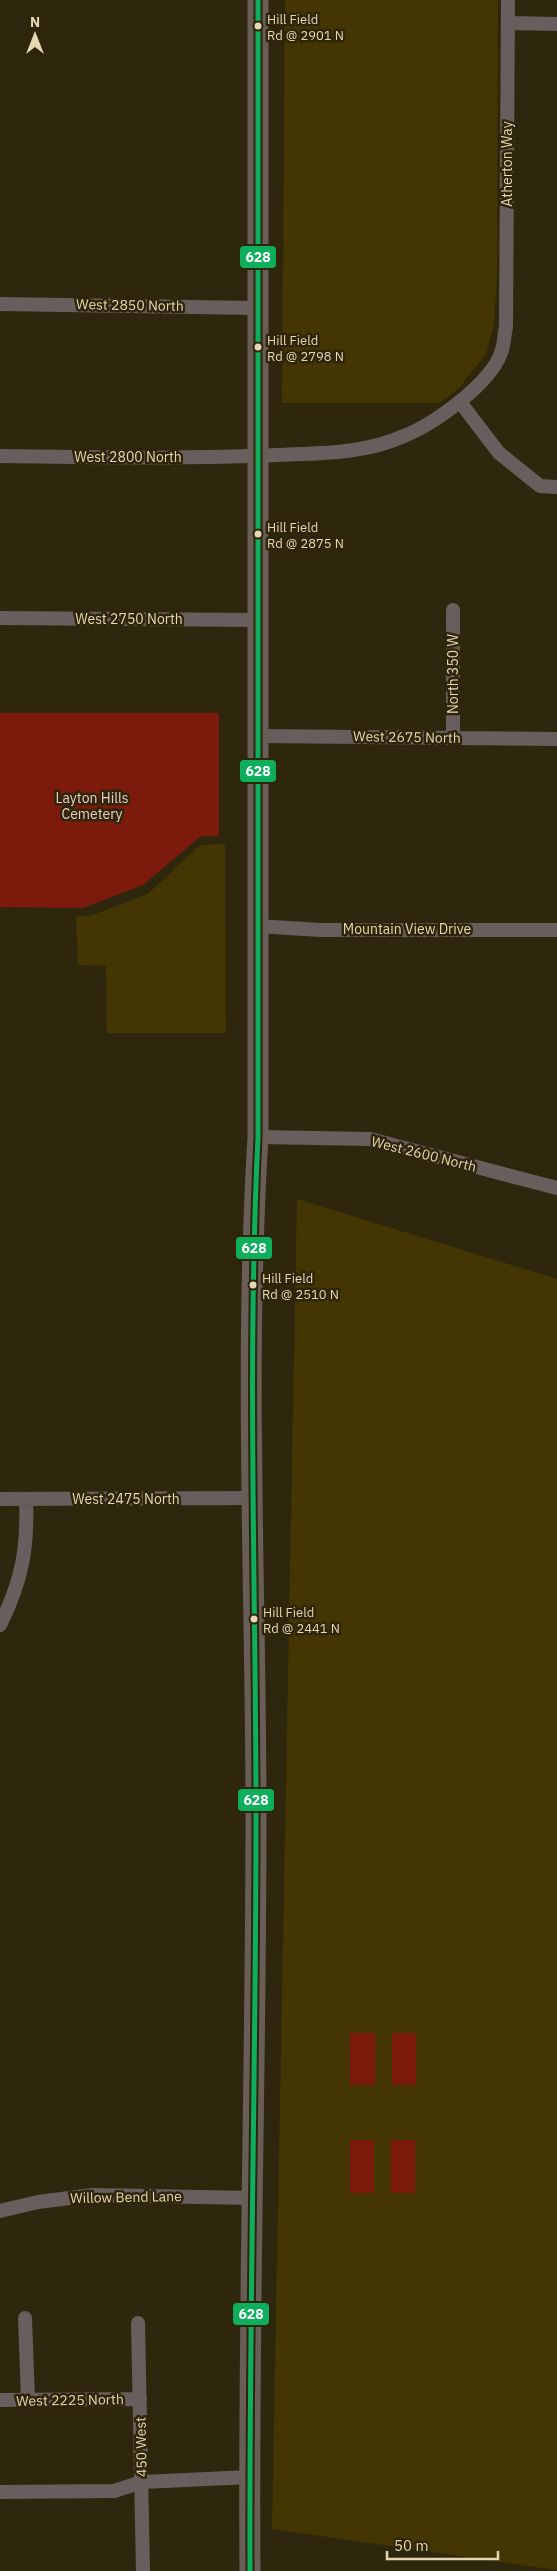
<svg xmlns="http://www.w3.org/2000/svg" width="557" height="2571" font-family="'IBM Plex Sans',sans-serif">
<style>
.built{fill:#443603}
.green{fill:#7c1b0b}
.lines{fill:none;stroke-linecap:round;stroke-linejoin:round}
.minor{stroke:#675e5d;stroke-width:14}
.primary{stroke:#685d57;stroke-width:21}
.bus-1-casing{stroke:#2e250b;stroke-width:9}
.bus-1{stroke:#0daf5c;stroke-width:5}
.bus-dot{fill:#e5d7b1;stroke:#2e250b;stroke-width:2}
.labels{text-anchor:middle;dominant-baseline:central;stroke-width:5;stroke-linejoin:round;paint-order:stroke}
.bus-label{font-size:13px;fill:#e5d7b1;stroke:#2e250b;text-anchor:start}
.street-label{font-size:14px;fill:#e5d7b1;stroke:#2e250b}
.park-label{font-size:14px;fill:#eccbc5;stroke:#2e250b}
.line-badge{stroke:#2e250b;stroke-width:2}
.badge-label{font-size:14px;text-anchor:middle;font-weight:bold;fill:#fff}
</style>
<rect width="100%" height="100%" fill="#2f270d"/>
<path class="built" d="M285,0H498L497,276L494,324L486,354L459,388L439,403H282Z
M225,844L226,1033H107L106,966L78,965L76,916H90L148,894L200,845Z
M297,1199L557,1279V2570L272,2529Z"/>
<path class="green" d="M0,713H219V836H201L143,885L83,908L0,907Z
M350,2033H375V2085H350Z
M392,2033H416V2085H392Z
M350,2140H374V2193H350Z
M391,2140H415V2193H391Z"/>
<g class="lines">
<path class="minor" d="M508,23L557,24
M0,304L260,308
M460,402L499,453L540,486L557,487
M0,456C92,457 185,459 277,455C320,453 364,454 404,436C434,424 490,384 501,353C504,346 504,336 506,327L508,0
M453,610V738
M0,618L259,620
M258,736L557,739
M257,926L320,930H557
M258,1137L370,1139L557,1188
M0,1499L252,1498
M0,1625C22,1581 28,1548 26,1499
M0,2211L38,2202L93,2195L253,2198
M25,2318L28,2400
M138,2323L143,2571
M0,2400L140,2399
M0,2492L114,2491L142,2482L250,2477"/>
<path class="primary" d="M250,2571C248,2319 256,2067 256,1815C256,1589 244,1363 258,1137V0"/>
<g class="bus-1-casing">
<path id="bus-1" d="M250,2571C249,2319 256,2067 256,1814C256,1588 247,1363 258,1137V0"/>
</g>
<use href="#bus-1" class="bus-1"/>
</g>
<g class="bus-dot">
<circle cx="258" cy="26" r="4.5"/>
<circle cx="258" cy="347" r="4.5"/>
<circle cx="258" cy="534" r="4.5"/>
<circle cx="253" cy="1285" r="4.5"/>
<circle cx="254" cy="1619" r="4.5"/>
</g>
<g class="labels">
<g class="bus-label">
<text x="267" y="19">Hill Field<tspan x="267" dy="16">Rd @ 2901 N</tspan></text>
<text x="267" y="340">Hill Field<tspan x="267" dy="16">Rd @ 2798 N</tspan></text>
<text x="267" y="527">Hill Field<tspan x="267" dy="16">Rd @ 2875 N</tspan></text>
<text x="262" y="1278">Hill Field<tspan x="262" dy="16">Rd @ 2510 N</tspan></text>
<text x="263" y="1612">Hill Field<tspan x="263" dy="16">Rd @ 2441 N</tspan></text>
</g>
<g class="street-label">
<text transform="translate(507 164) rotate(-90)">Atherton Way</text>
<text transform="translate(130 305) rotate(1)">West 2850 North</text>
<text x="128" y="457">West 2800 North</text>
<text x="129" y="619">West 2750 North</text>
<text transform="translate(453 674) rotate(-90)">North 350 W</text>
<text transform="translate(407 737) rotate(1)">West 2675 North</text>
<text x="407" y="929">Mountain View Drive</text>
<text transform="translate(424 1154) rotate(14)">West 2600 North</text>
<text x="126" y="1499">West 2475 North</text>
<text transform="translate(126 2197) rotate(-1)">Willow Bend Lane</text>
<text transform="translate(70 2400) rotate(-1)">West 2225 North</text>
<text transform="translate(141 2447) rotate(-91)">450 West</text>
</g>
<g class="park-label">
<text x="92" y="798">Layton Hills<tspan x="92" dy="16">Cemetery</tspan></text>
</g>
</g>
<g class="line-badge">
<rect x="239" y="245" width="38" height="24" rx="5" fill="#0daf5c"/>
<rect x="239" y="759" width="38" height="24" rx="5" fill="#0daf5c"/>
<rect x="235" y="1236" width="38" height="24" rx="5" fill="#0daf5c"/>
<rect x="237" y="1788" width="38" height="24" rx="5" fill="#0daf5c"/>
<rect x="232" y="2302" width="38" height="24" rx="5" fill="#0daf5c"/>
</g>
<g class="badge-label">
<text x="258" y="262">628</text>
<text x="258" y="776">628</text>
<text x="254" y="1253">628</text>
<text x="256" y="1805">628</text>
<text x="251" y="2319">628</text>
</g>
<g transform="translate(35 35)" stroke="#2e250b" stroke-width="4" paint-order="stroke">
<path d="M0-4L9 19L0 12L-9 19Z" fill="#e5d7b1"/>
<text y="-8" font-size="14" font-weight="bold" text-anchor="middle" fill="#e5d7b1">N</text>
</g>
<path d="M387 2551v8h111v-8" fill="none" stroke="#e5d7b1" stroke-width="2.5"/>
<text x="394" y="2551" font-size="15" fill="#e5d7b1" stroke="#2e250b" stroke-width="4" paint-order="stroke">50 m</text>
</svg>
